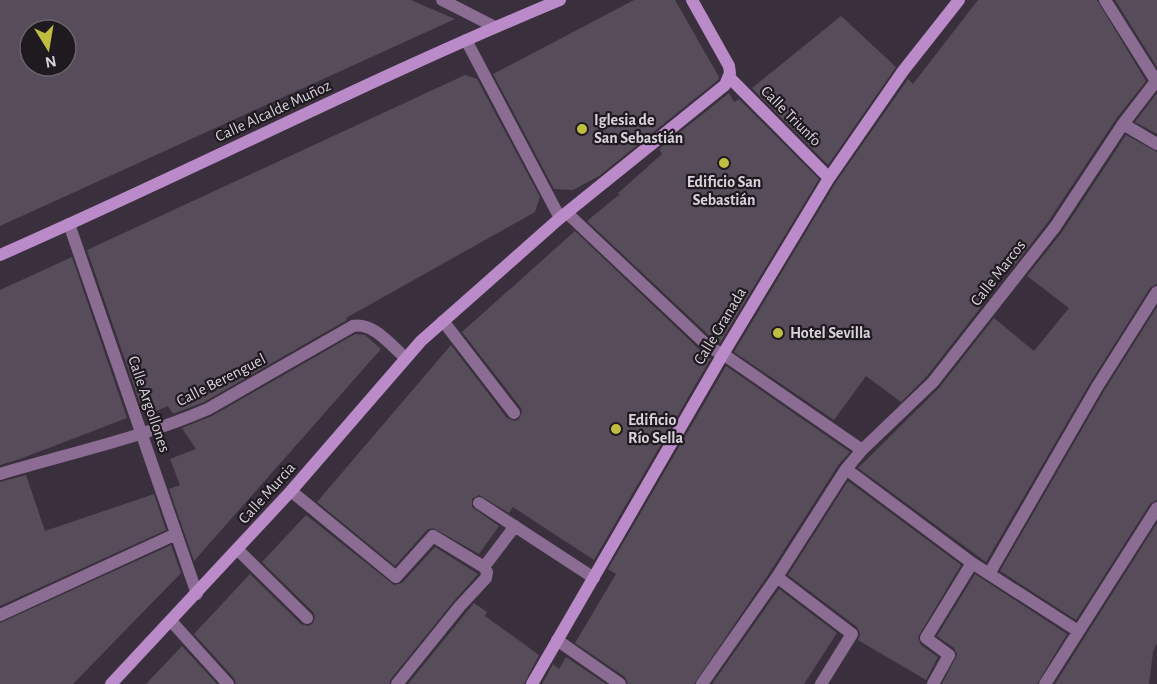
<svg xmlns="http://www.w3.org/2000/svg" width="1157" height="684" font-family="'Alegreya Sans',sans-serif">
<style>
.building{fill:#574c5a;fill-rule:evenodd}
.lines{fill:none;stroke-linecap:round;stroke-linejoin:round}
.street{stroke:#8b6c93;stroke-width:12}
.secondary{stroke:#bb8ac9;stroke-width:12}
.poi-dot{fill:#c0be41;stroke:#1e1a20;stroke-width:2}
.labels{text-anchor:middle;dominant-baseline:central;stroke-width:4.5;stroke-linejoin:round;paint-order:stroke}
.street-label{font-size:16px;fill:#d9d2db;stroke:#1e1a20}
.poi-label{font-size:16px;font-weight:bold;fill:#d9d2db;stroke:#1e1a20;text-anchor:start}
</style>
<rect width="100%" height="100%" fill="#3a303d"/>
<path class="building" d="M0,0H411L455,19L0,226ZM30,30H66V66H30Z
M634,0H675L719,77L718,80L599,176L573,190L554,189L493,74Z
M978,0H1097L1146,81L1116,119L1048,222L1014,266L1010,263L995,282L978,304L981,307L927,376L901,402L866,376L834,420L734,352L836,182L908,79L913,84Z
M1115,0H1157V67Z
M841,16L896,67L828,165L752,88Z
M465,75L477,79L540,197L535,212L346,318L347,320L204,402L173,414L168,406L154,412L153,408L143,412L87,250Z
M729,93L734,102L739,99L819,179L720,343L715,341L587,221L620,194H617L662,154L659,149Z
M1157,93V134L1135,122Z
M1126,135L1157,152V284L1150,288L1090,383L986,562L858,468L939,388L994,318L1034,351L1069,308L1027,276L1062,232Z
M575,231L704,354L711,358L594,560L513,507L509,513L479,495L472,499V507L499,526L479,554L433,528L427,530L395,566L317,502L451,345L507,418L515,421L519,419L522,412L521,408L462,332Z
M72,257L127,418L20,459L0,465V290Z
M1157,307V500L1150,504L1076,620L1000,571L1104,391Z
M355,334L365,335L381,349L194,561L169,489L180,485L170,459L196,449L182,428L212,416Z
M726,366L850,452L839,464L770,572L694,684H628L625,677L575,643L616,574L608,569Z
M26,475L45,531L154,494L166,530L0,606V482Z
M848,481L961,565L918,637L921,645L938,657L926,680L858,640L860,634L857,627L788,575Z
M306,515L394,585L402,583L435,547L478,574L454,601L391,679L389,684H236L234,678L194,634L250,574L301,624L309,626L313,623L315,616L313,612L262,562Z
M1157,523V643L1153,652L1149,684H1055Z
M171,545L181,573L73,684H0V623Z
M975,574L1067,634L1037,684H942L957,655L954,648L937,636Z
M779,589L837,633L804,684H712Z
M474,603L487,612L485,616L539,655L524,684H408Z
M182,646L217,684H146Z
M566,657L606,684H542L553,664L559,669Z"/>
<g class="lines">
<path class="street" d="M442,0L495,27
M1105,0L1156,81
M466,40L560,218
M1123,124L1157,144
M567,213L710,348L723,354L862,450
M69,224L197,594
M443,321L514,413
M846,469L972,563L1078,631
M0,474C70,453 141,438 208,409L353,326C374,322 391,346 406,358
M291,491L396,577L433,536L484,567L515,526
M479,503L594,578
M238,550L307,618
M989,574L1097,387L1157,292
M777,577L852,634L821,684
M0,615L176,534
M171,621L228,684
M557,640L620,684
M397,684L460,606L486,578L487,572L484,567
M702,684L777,577L846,469L862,450L933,382L1055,227L1123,124L1157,80
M933,684L949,655L926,638L972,563
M1045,684L1157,508"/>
<path class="secondary" d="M729,77L829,178
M0,255C188,173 371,78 560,0
M111,684L291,491L421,341L560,218L725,85L730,73L729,66L692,0
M532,684L723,354L829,178L903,71L959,0"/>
</g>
<g class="poi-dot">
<circle cx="582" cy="129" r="6"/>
<circle cx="724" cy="163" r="6"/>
<circle cx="778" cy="333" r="6"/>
<circle cx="616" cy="429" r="6"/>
</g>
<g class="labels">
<g class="street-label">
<text transform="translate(273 111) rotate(-25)">Calle Alcalde Muñoz</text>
<text transform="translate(791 116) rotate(45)">Calle Triunfo</text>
<text transform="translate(998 273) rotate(-52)">Calle Marcos</text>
<text transform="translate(720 326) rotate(-59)">Calle Granada</text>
<text transform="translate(221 380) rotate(-27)">Calle Berenguel</text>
<text transform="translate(149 404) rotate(71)">Calle Argollones</text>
<text transform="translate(267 493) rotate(-48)">Calle Murcia</text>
</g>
<g class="poi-label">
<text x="594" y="120">Iglesia de<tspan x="594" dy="18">San Sebastián</tspan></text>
<text x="724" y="182" text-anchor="middle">Edificio San<tspan x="724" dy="18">Sebastián</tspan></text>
<text x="790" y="333">Hotel Sevilla</text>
<text x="628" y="420">Edificio<tspan x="628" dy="18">Río Sella</tspan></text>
</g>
</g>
<g transform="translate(48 48) rotate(169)"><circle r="28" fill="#1e1a20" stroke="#69646b" stroke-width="1.5"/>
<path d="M0-4.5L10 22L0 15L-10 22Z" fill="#c0be41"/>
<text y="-9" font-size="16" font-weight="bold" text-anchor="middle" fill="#d9d2db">N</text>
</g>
</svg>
